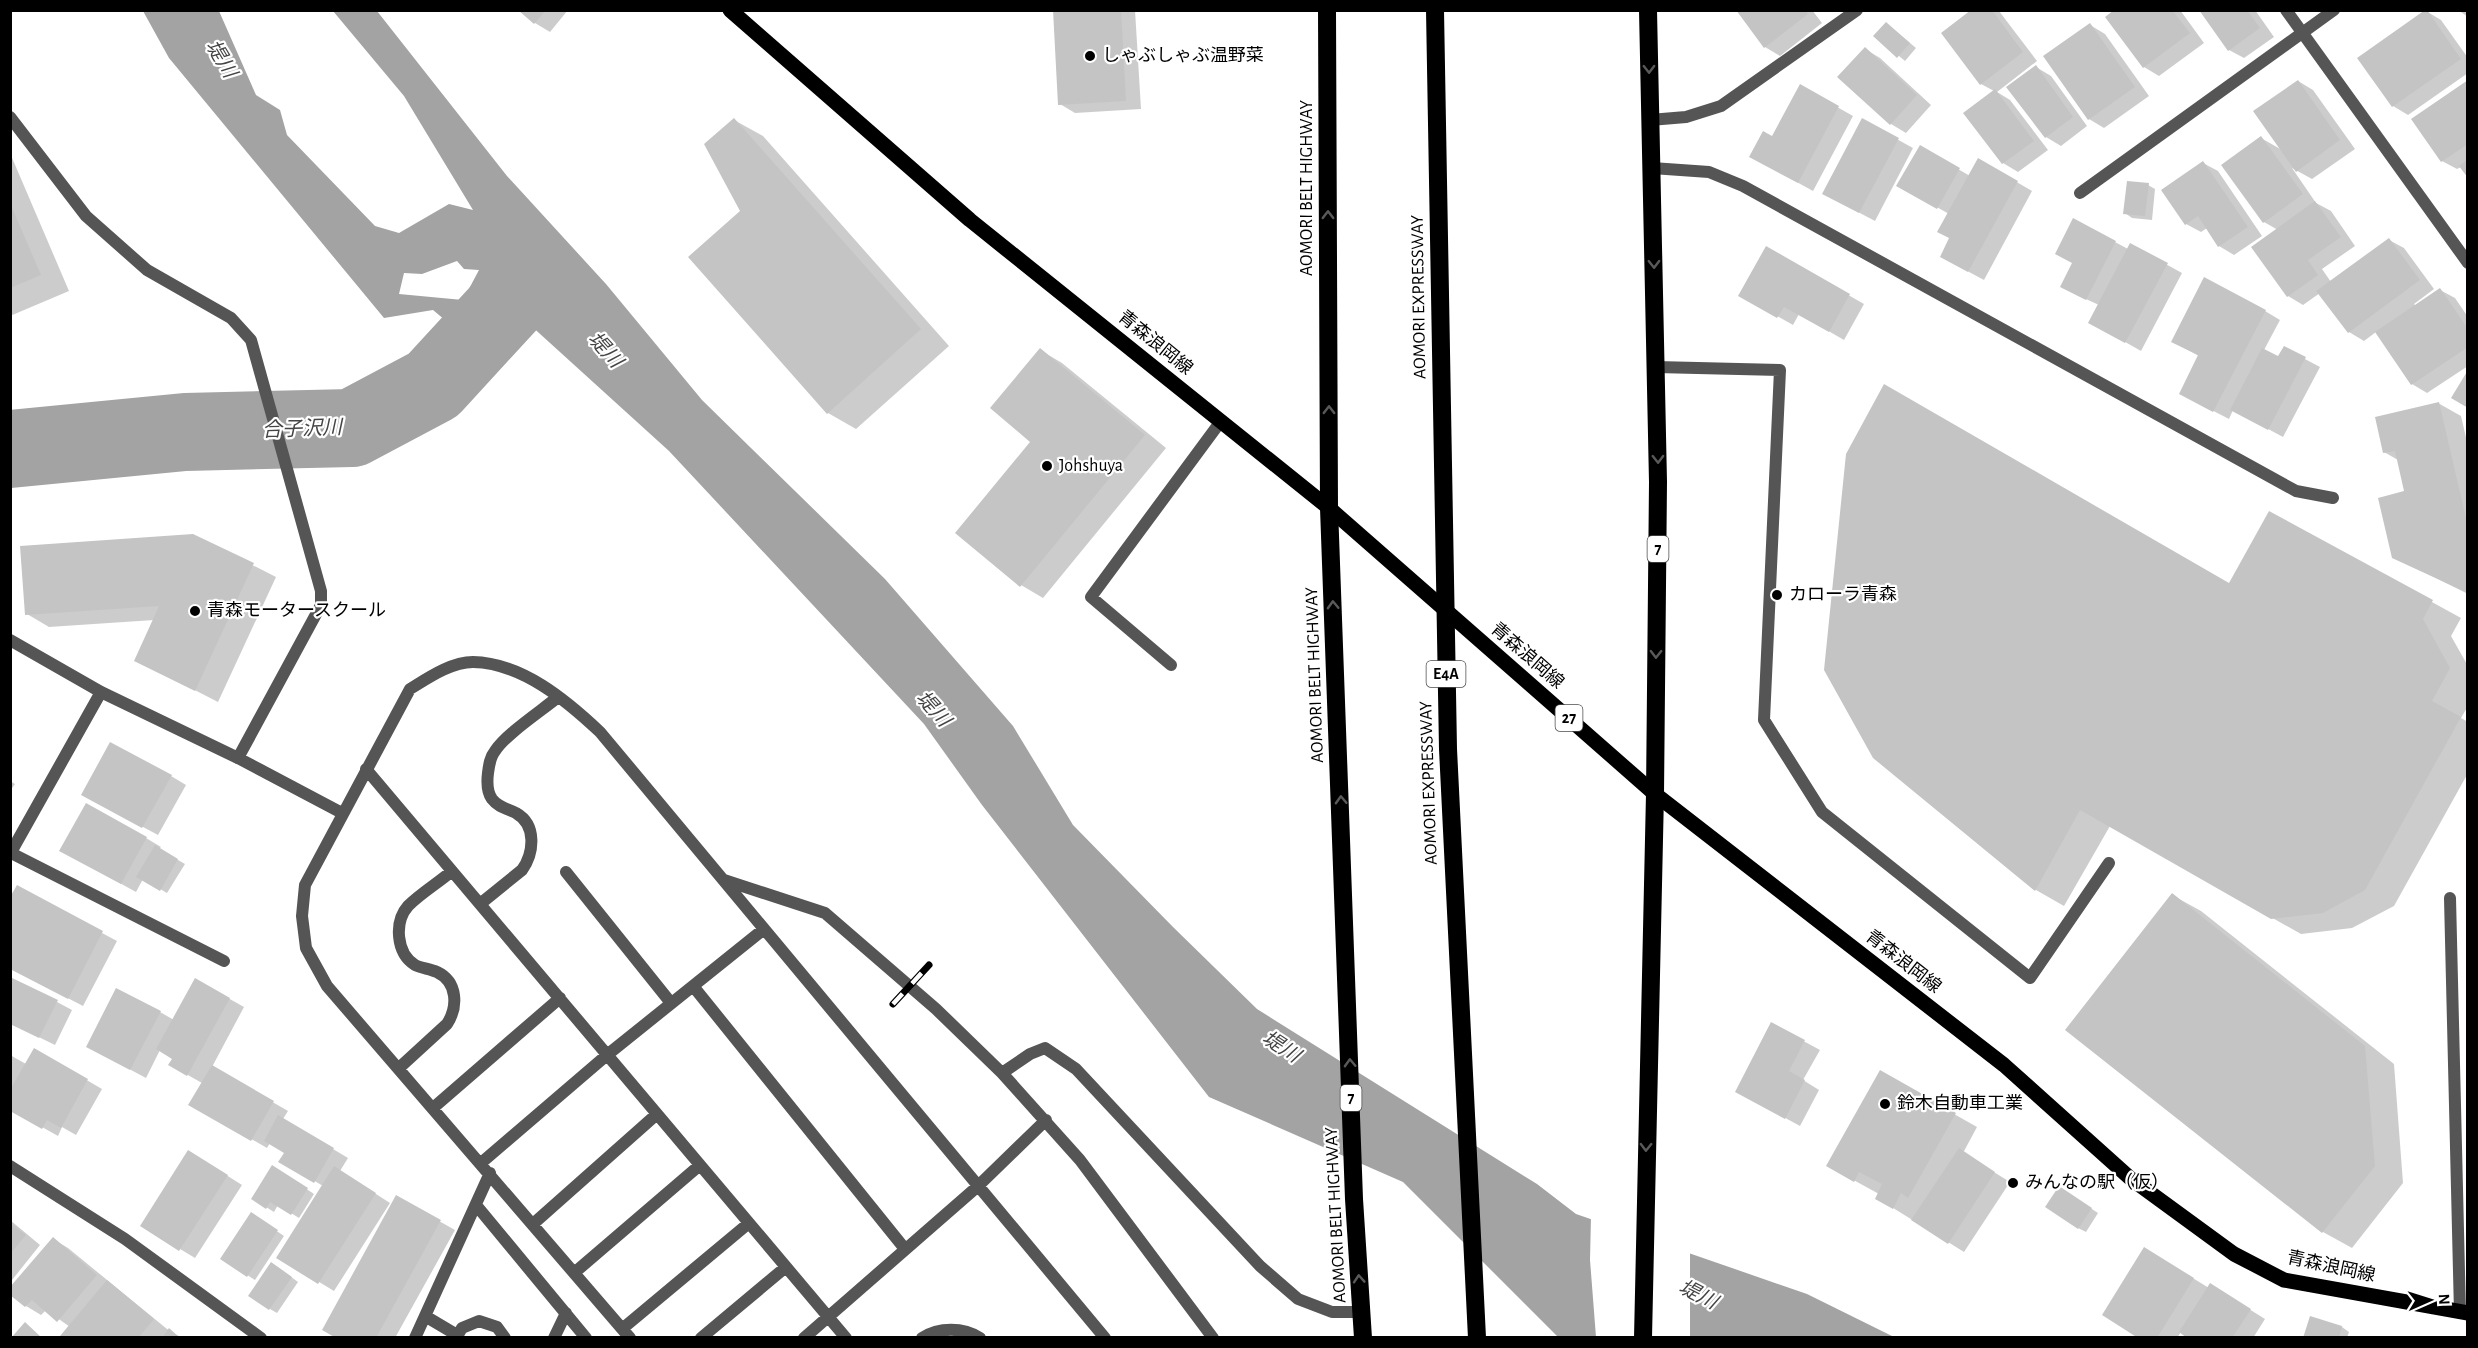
<svg xmlns="http://www.w3.org/2000/svg" width="2478" height="1348" font-family="'Alegreya Sans','Noto Sans JP',sans-serif">
<style>
.water{fill:#a3a3a3;fill-rule:evenodd}
.pier{fill:#fff}
.shadow{fill:#0003}
.lines{fill:none;stroke-linecap:round;stroke-linejoin:round}
.river{stroke:#a3a3a3;stroke-width:78}
.building{fill:#c4c4c4}
.lane{stroke:#555;stroke-width:12}
.street{stroke:#555;stroke-width:12}
.primary{stroke:#000;stroke-width:15}
.highway{stroke:#000;stroke-width:18}
.rail-casing{stroke:#000;stroke-width:7}
.rail{stroke:#fff;stroke-width:4.5;stroke-dasharray:14;stroke-linecap:butt}
.oneway{stroke:#595959}
.poi-dot{fill:#000;stroke:#fff;stroke-width:2}
.labels{text-anchor:middle;dominant-baseline:central;stroke-width:4.5;stroke-linejoin:round;paint-order:stroke}
.shield{fill:#fff;stroke:#4c4c4c;stroke-width:1.5}
.shield-label{font-size:16px;font-weight:bold;fill:#000}
.poi-label{font-size:18px;fill:#000;stroke:#fff;text-anchor:start}
.street-label{font-size:18px;fill:#000;stroke:#fff}
.water-label{font-size:20px;font-style:italic;fill:#444;stroke:#fff}
</style>
<rect width="100%" height="100%" fill="#fff"/>
<path class="water" d="M143,11H219L256,95L280,110L287,135L375,226L399,233L449,204L473,210L404,96L333,11H377L507,176L606,284L702,400L885,579L1013,726L1073,825L1173,927L1257,1009L1537,1184L1576,1214L1807,1294L1894,1337H1558L1403,1182L1209,1097L982,805L924,724L669,451L528,323L476,346L433,310L384,318L169,58ZM457,261L464,269L479,270L463,300L399,294L404,273L422,274Z"/>
<path class="pier" d="M1591,1216L1690,1250V1337H1596L1590,1260Z"/>
<path class="shadow" d="M521,10H568L550,32L535,23Z
M1055,10H1135L1141,109L1075,113L1060,104Z
M1738,10H1812L1822,23L1780,56L1765,47Z
M1973,10L1999,11L2037,61L1997,92L2010,100L2048,150L2018,172L2003,163L1965,113L1994,91L1981,84Z
M2117,10H2180L2204,43L2159,76L2144,67Z
M2201,10H2255L2274,37L2244,58L2229,50Z
M2458,10H2468V17Z
M2426,11L2441,20L2468,58V73L2408,115L2393,106Z
M1887,24L1916,48L1905,61L1875,36Z
M2090,25L2105,34L2149,96L2104,128L2089,119Z
M1865,49L1880,58L1931,105L1906,133L1891,124Z
M2036,67L2051,76L2087,126L2061,146L2046,137Z
M2298,81L2313,90L2355,149L2312,179L2292,168L2316,203L2331,211L2355,246L2322,269L2331,282L2389,240L2404,248L2434,289L2414,304L2416,306L2440,290L2455,298L2468,317V366L2427,393L2412,384L2376,332L2364,341L2349,332L2320,293L2303,305L2288,296L2278,230L2264,222L2261,138L2282,150Z
M2468,82V175L2461,167L2457,169L2442,161Z
M1800,86L1853,116L1813,191L1766,165L1772,138Z
M734,120L763,136L949,346L856,429L828,413Z
M1862,120L1913,148L1875,221L1839,202Z
M1920,147L1970,176L1979,160L2032,191L1984,280L1956,265L1949,214L1898,185Z
M10,153L69,291L10,316Z
M2203,163L2218,171L2262,236L2234,255L2219,246L2207,228L2201,232L2186,224Z
M2148,185L2155,189L2152,220L2132,218L2125,213Z
M2115,242L2128,249L2131,245L2182,273L2141,351L2090,322L2099,305L2077,295Z
M1766,248L1864,304L1844,340L1799,314L1793,325L1740,295Z
M2265,311L2280,320L2264,350L2279,358L2284,348L2320,367L2283,437L2233,410L2229,419L2196,402L2199,356L2173,342Z
M1040,350L1062,363L1166,448L1043,598L1021,585Z
M2438,403L2461,416L2468,446V594L2394,557L2406,492L2398,460L2384,452Z
M2270,513L2461,618L2451,636L2468,666V706L2461,718L2468,722V773L2394,906L2352,928L2301,934L2110,826L2064,906L2036,890L1874,757L2230,585Z
M193,535L276,577L218,702L136,660L154,620L49,627L27,614Z
M171,776L186,785L158,835L98,803Z
M10,781L15,784L10,791Z
M146,838L161,847L159,849L185,864L167,893L143,879L136,892L76,859Z
M2172,895L2201,911L2394,1064L2403,1183L2352,1248L2323,1232L2067,1029Z
M102,933L117,941L83,1006L10,968Z
M196,980L244,1007L212,1067L288,1111L283,1119L348,1158L340,1171L390,1203L334,1291L278,1257L323,1186L281,1161L286,1152L270,1143L267,1148L190,1104L202,1083L170,1065L174,1058L160,1050L146,1078L103,1055L160,1012L174,1020Z
M57,1002L72,1010L55,1045L10,1023Z
M1772,1024L1820,1050L1803,1080L1819,1090L1800,1126L1752,1100Z
M35,1050L102,1089L76,1135L62,1127L58,1136L10,1109V1055L26,1064Z
M1880,1072L1977,1127L1963,1153L2010,1182L1964,1252L1877,1198L1879,1194L1828,1166Z
M204,1161L242,1185L195,1258L142,1226Z
M280,1171L314,1194L299,1218L278,1205L274,1212L253,1199Z
M2066,1192L2098,1213L2086,1232L2078,1228Z
M396,1197L455,1230L395,1338H339Z
M259,1219L284,1236L255,1280L222,1259Z
M10,1220L40,1245L12,1280L10,1279Z
M53,1239L68,1248L167,1329L182,1338H64L70,1327L46,1310L41,1315L26,1306Z
M2160,1258L2209,1288L2225,1294L2265,1319L2253,1338H2190L2181,1332L2177,1338H2141Z
M279,1268L298,1282L277,1313L270,1309Z
M2311,1318L2342,1327L2349,1332L2347,1338H2305Z"/>
<g class="lines">
<path class="river" d="M10,449L185,432L352,428L433,385L535,274"/>
</g>
<path class="building" d="M518,10H546L534,24Z
M1053,10H1121L1126,101L1058,105Z
M1736,10H1805L1808,14L1764,48Z
M1971,10H1992L2023,52L1980,85L1941,33Z
M2114,10H2172L2190,33L2143,68L2105,17Z
M2199,10H2247L2260,28L2228,51Z
M2425,10H2427L2461,59L2392,107L2357,58Z
M1886,22L1910,43L1897,58L1873,36Z
M2090,23L2135,87L2088,120L2043,56Z
M1865,47L1917,95L1890,125L1837,77Z
M2036,65L2073,117L2045,138L2006,87Z
M2298,80L2340,140L2296,172L2253,111Z
M2468,80V144L2441,162L2411,119Z
M1800,84L1839,106L1798,183L1749,157L1763,131L1772,136Z
M1995,89L2034,141L2002,164L1963,113Z
M734,118L921,329L827,414L688,257L740,211L704,144Z
M1862,118L1899,138L1859,213L1822,194Z
M2261,136L2303,194L2263,223L2221,165Z
M1920,145L1960,168L1937,209L1896,186Z
M1978,158L2018,181L1968,272L1940,257L1949,238L1937,232Z
M2468,159V178L2459,166Z
M2203,161L2248,227L2218,247L2198,216L2185,225L2161,190Z
M2127,181L2149,183L2145,216L2123,214Z
M2315,201L2341,237L2308,260L2318,275L2287,297L2251,247Z
M10,203L41,275L10,288Z
M2073,218L2116,241L2086,300L2060,287L2072,263L2055,254Z
M2389,238L2420,280L2348,333L2316,291Z
M2130,243L2168,263L2125,343L2088,323Z
M1766,246L1850,294L1829,332L1784,307L1777,318L1738,296Z
M2204,277L2266,310L2213,412L2179,394L2198,355L2171,342Z
M2440,288L2468,329V347L2411,385L2375,332Z
M2284,346L2306,357L2268,430L2230,410L2262,348L2278,356Z
M1040,348L1145,435L1020,587L955,533L1030,442L990,408Z
M2468,370V408L2451,398Z
M1884,384L2229,583L2269,511L2433,600L2423,619L2450,668L2432,701L2461,717L2365,890L2323,913L2271,919L2080,810L2035,891L1873,758L1824,670L1846,454Z
M2439,402L2468,527V593L2392,558L2378,498L2404,491L2395,451L2383,453L2375,417Z
M193,534L254,563L195,691L134,661L159,606L25,615L20,546Z
M110,742L172,775L142,828L81,795Z
M86,803L147,837L121,884L59,851Z
M155,845L178,859L160,891L136,877Z
M17,885L103,931L68,999L10,969V897Z
M2172,893L2365,1046L2375,1166L2322,1233L2065,1030Z
M10,977L58,1000L39,1038L10,1024Z
M195,978L230,998L187,1076L168,1065L172,1059L156,1049Z
M116,988L161,1011L130,1070L86,1047Z
M1771,1022L1805,1040L1789,1071L1805,1080L1785,1119L1735,1092Z
M34,1048L88,1079L61,1128L47,1120L42,1129L10,1111V1090Z
M212,1065L274,1101L251,1141L188,1105Z
M1880,1070L1956,1113L1908,1198L1901,1193L1893,1209L1875,1199L1882,1184L1859,1172L1854,1182L1826,1166Z
M278,1115L334,1148L314,1183L278,1162L284,1153L264,1141Z
M1959,1148L1995,1172L1948,1244L1911,1220Z
M188,1150L228,1175L179,1251L140,1226Z
M272,1165L308,1188L291,1215L270,1202L266,1209L251,1199Z
M334,1166L376,1193L318,1284L276,1258Z
M2059,1186L2092,1208L2078,1229L2045,1207Z
M396,1195L441,1220L376,1338H336L322,1330Z
M251,1212L278,1230L247,1277L220,1259Z
M10,1223L26,1235L10,1254Z
M53,1237L97,1275L57,1322L32,1300L25,1307L10,1295V1287Z
M2144,1247L2194,1278L2157,1338H2138L2102,1315Z
M271,1262L292,1277L269,1310L248,1296Z
M107,1280L154,1319L138,1338H62L60,1336Z
M2210,1283L2251,1309L2232,1338H2187L2179,1332Z
M2310,1316L2342,1326L2339,1338H2303Z
M25,1322L42,1338H11Z
M169,1328L180,1338H162Z"/>
<g class="lines">
<path class="lane" d="M10,117L86,216L147,270L231,318L251,340L321,591V605L238,758L342,813
M1656,367L1780,370L1764,720L1822,812L2030,978L2109,863
M1171,665L1091,597L1221,421
M366,769L846,1338
M11,853L224,961
M566,872L671,1003
M724,880L825,913L936,1009L1002,1073L1080,1160L1213,1338
M2450,898L2460,1313
M480,904L522,870C534,853 537,825 516,813C508,809 498,807 492,799C487,792 487,781 488,773C489,765 490,757 495,751C506,734 541,711 558,697
M693,986L905,1249
M399,1068L447,1024C458,1007 458,982 437,972C430,969 421,968 415,965C396,953 394,922 408,906C421,893 438,883 452,871
M1002,1073L1030,1054L1045,1048L1076,1069L1260,1266L1298,1299L1332,1312H1362
M433,1108L560,998
M481,1163L607,1055L764,929
M476,1205L586,1338
M533,1224L657,1114
M574,1273L700,1165
M425,1316L457,1335
M622,1329L749,1223
M415,1338L490,1173
M456,1338L462,1328L479,1321L497,1327L505,1338
M554,1338L566,1313
M630,1338L327,986L306,948L302,916L305,885L410,689C428,678 451,662 473,662C522,663 566,700 600,732L1105,1338
M701,1338L786,1267
M804,1338L977,1187L1046,1120
M922,1338C939,1327 963,1327 980,1338"/>
<path class="street" d="M2286,10L2468,263
M1650,120L1686,117L1721,106L1857,10
M1652,168L1709,172L1743,186L2296,491L2333,498
M2080,193L2334,10
M10,640L101,692L238,758
M10,854L101,692
M10,1166L125,1239L261,1338"/>
<path class="primary" d="M730,10L970,220L1329,508L1655,794L2004,1065L2130,1178L2234,1254L2284,1280L2468,1313"/>
<path class="highway" d="M1327,10L1329,508L1354,1199L1363,1338
M1435,10L1448,749L1477,1338
M1643,1338L1655,794L1658,482L1648,10"/>
<g class="rail-casing">
<path id="rail" d="M893,1004L929,965"/>
</g>
<use href="#rail" class="rail"/>
</g>
<defs><path id="oneway-chevron" d="M-2-3.5L2.5 0L-2 3.5" fill="none" stroke-width="1.6" stroke-linecap="round" stroke-linejoin="round" transform="scale(1.5)"/></defs>
<g class="oneway">
<use href="#oneway-chevron" transform="translate(1649 69) rotate(89)"/>
<use href="#oneway-chevron" transform="translate(1328 215) rotate(-90)"/>
<use href="#oneway-chevron" transform="translate(1654 264) rotate(89)"/>
<use href="#oneway-chevron" transform="translate(1329 410) rotate(-90)"/>
<use href="#oneway-chevron" transform="translate(1658 459) rotate(89)"/>
<use href="#oneway-chevron" transform="translate(1333 605) rotate(-92)"/>
<use href="#oneway-chevron" transform="translate(1656 654) rotate(91)"/>
<use href="#oneway-chevron" transform="translate(1341 800) rotate(-92)"/>
<use href="#oneway-chevron" transform="translate(1350 1063) rotate(-92)"/>
<use href="#oneway-chevron" transform="translate(1646 1147) rotate(91)"/>
<use href="#oneway-chevron" transform="translate(1359 1279) rotate(-94)"/>
</g>
<g class="poi-dot">
<circle cx="1090" cy="56" r="6"/>
<circle cx="1047" cy="466" r="6"/>
<circle cx="1777" cy="595" r="6"/>
<circle cx="195" cy="611" r="6"/>
<circle cx="1885" cy="1104" r="6"/>
<circle cx="2013" cy="1183" r="6"/>
</g>
<g class="labels">
<g class="shield">
<rect x="1647.5" y="536" width="21" height="26" rx="4.5"/>
<rect x="1426.5" y="661" width="39" height="26" rx="4.5"/>
<rect x="1555.5" y="705" width="27" height="26" rx="4.5"/>
<rect x="1340.5" y="1085" width="21" height="26" rx="4.5"/>
</g>
<g class="shield-label">
<text x="1658" y="549">7</text>
<text x="1446" y="674">E4A</text>
<text x="1569" y="718">27</text>
<text x="1351" y="1098">7</text>
</g>
<g class="poi-label">
<text x="1102" y="56">しゃぶしゃぶ温野菜</text>
<text x="1059" y="466">Johshuya</text>
<text x="1789" y="595">カローラ青森</text>
<text x="207" y="611">青森モータースクール</text>
<text x="1897" y="1104">鈴木自動車工業</text>
<text x="2025" y="1183">みんなの駅（仮）</text>
</g>
<g class="street-label">
<text transform="translate(1307 188) rotate(-90)">AOMORI BELT HIGHWAY</text>
<text transform="translate(1419 297) rotate(-91)">AOMORI EXPRESSWAY</text>
<text transform="translate(1155 343) rotate(39)">青森浪岡線</text>
<text transform="translate(1527 656) rotate(41)">青森浪岡線</text>
<text transform="translate(1315 675) rotate(-92)">AOMORI BELT HIGHWAY</text>
<text transform="translate(1429 783) rotate(-92)">AOMORI EXPRESSWAY</text>
<text transform="translate(1903 962) rotate(38)">青森浪岡線</text>
<text transform="translate(1336 1215) rotate(-93)">AOMORI BELT HIGHWAY</text>
<text transform="translate(2331 1267) rotate(12)">青森浪岡線</text>
</g>
<g class="water-label">
<text transform="translate(221 59) rotate(59)">堤川</text>
<text transform="translate(605 350) rotate(48)">堤川</text>
<text transform="translate(302 429) rotate(-2)">合子沢川</text>
<text transform="translate(933 709) rotate(48)">堤川</text>
<text transform="translate(1281 1047) rotate(33)">堤川</text>
<text transform="translate(1698 1295) rotate(27)">堤川</text>
</g>
</g>
<rect width="2478" height="1348" fill="none" stroke="#000000" stroke-width="24"/>
<g transform="translate(2430 1300) rotate(87)" stroke="#ffffff" stroke-width="4.5" paint-order="stroke">
<path d="M0-4.5L10 22L0 15L-10 22Z" fill="#000000"/>
<text y="-9" font-size="16" font-weight="bold" text-anchor="middle" fill="#000000">N</text>
</g>
</svg>
